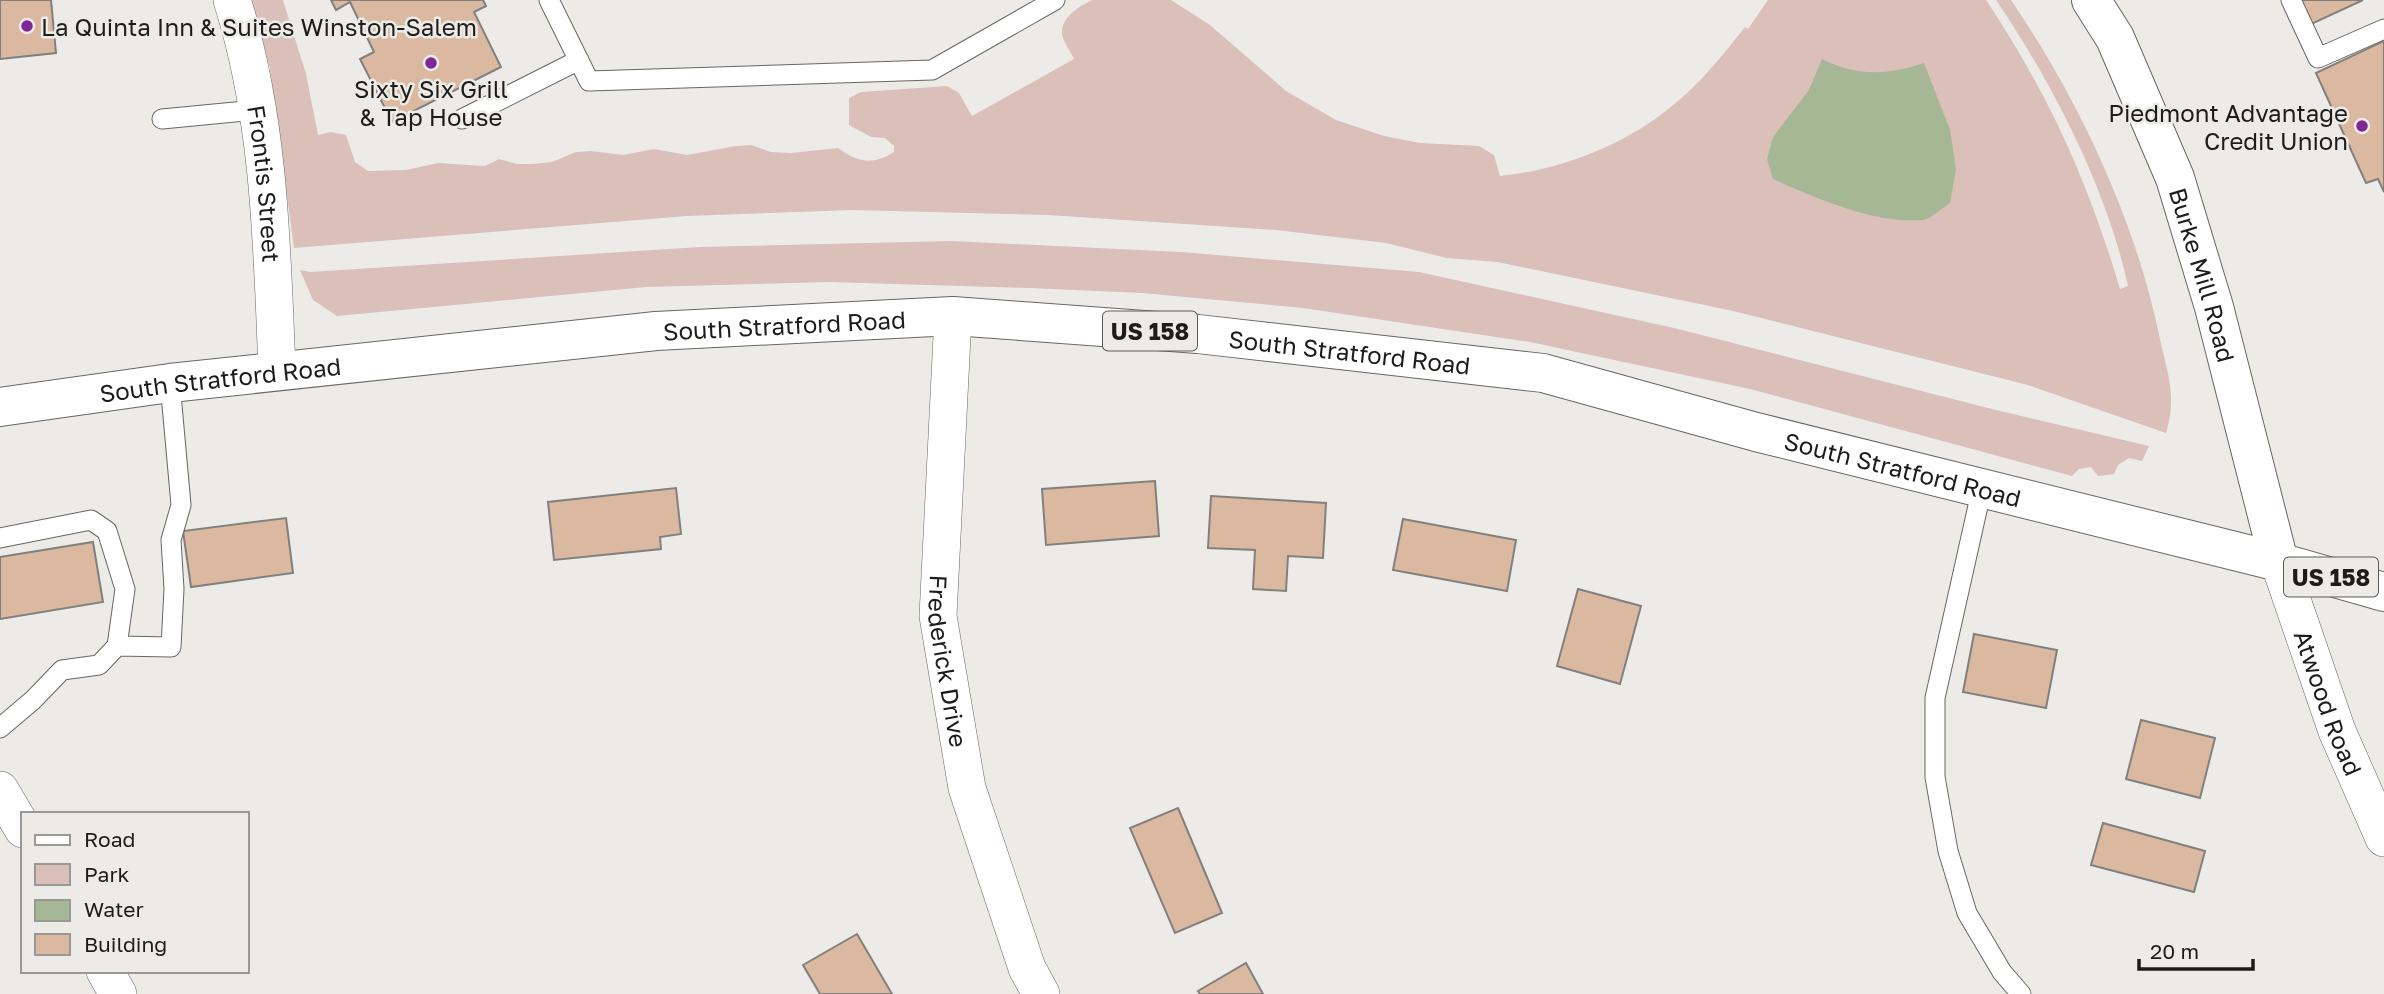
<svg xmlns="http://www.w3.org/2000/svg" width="2384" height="994" font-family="'Golos Text',sans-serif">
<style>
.green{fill:#dbbfb9}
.water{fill:#a5b795}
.building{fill:#dbb9a0;stroke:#82807e;stroke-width:2}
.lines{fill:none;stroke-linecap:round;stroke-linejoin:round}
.service-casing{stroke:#686664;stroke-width:21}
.minor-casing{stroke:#686664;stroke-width:38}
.tertiary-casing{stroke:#686664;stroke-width:40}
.primary-casing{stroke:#686664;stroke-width:40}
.service{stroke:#fff;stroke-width:19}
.minor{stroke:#fff;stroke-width:37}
.tertiary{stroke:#fff;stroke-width:38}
.primary{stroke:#fff;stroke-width:38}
.poi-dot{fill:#7e2796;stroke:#edebe8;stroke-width:2.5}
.labels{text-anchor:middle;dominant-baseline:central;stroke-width:5;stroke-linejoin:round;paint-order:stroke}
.shield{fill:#edebe8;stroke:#5b5a58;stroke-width:2}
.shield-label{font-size:23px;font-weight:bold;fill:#1c1c1b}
.poi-label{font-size:24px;fill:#1c1c1b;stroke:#edebe8;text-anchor:start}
.street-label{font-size:24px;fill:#1c1c1b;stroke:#edebe8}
</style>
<rect width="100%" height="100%" fill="#edebe8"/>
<path class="green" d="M251,0H283L306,74L318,135L331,132L346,135L355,162L368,171L406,170L438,163L485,166L499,159L517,164H532L552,162L576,152L591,151L623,155L654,149L687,155L736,146L751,145L771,152L791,153L838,148C857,162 872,166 894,152V146L885,138L871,137L849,125V98L861,92L947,86L959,93L972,116L1074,59C1071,52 1063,42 1062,33C1061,17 1080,6 1092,0H1171L1210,25L1286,91L1336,120L1384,136L1420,143L1479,146L1494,155L1500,176C1561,170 1625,145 1672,106C1700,84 1723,55 1745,27L1748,29L1768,0H1986C2048,93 2088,181 2120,289L2128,286C2107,189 2052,82 1996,0H2011C2079,100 2136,221 2160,339C2168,375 2177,396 2166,433L2028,385L1733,311L1497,262L1447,258L1386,243L1276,230L1048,215L853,210L687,216L294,248L270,68Z
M952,241L1181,252L1419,272L1674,328L1996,410L2149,446L2142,461L2129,458L2118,465L2114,474L2098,476L2091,467L2079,469L2072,476L1750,389L1530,342L1303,308L1142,293L1029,288L830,282L646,287L337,316L313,300L300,270L310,272L700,247Z"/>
<path class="water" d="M1822,59C1857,77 1888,75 1924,63L1950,130L1956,169L1950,203C1942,208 1931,219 1922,220C1877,225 1813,197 1773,179L1767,159L1773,137L1809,90Z"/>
<path class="building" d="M0,0H51L56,53L0,59Z
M331,0H483L486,6L474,12L501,67L392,122L360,59L374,52L350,2L336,10Z
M2295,0H2363L2307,26Z
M2384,41V192L2378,179L2366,183L2316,73Z
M1155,481L1159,536L1046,545L1042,489Z
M676,488L681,534L660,537L661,549L554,560L548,502Z
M1211,496L1326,503L1323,558L1288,556L1286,591L1253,589L1255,550L1208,548Z
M286,518L293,573L191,587L183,531Z
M1403,519L1516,540L1507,591L1393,570Z
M93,542L103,602L0,619V557Z
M1578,589L1641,606L1620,684L1557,666Z
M1974,634L2057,650L2046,708L1963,692Z
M2141,720L2215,738L2200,798L2126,779Z
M1178,808L1222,913L1175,933L1130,828Z
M2103,823L2205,851L2194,892L2091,865Z
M857,934L892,994H820L803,965Z
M1246,963L1263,994H1200L1198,991Z"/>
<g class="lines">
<g class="service-casing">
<path id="service" d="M549,0L589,81L932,70L1055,0
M2291,0L2318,58L2384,29
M162,119L256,110
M462,119L579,60
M1982,488L1935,698V777L1948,851L1967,913L2002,972L2021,994
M0,538L91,520L107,531L125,589L117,646L99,665L62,670L33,700L0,728
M117,646L171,647L174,589L171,540L181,505L170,383"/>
</g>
<g class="minor-casing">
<g id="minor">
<path id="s1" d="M232,0C270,119 272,247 277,371"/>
<path id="s2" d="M953,316L938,616L967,788L1027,968L1041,994"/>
<path id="s3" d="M2279,562L2337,731L2384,838"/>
<path d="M0,790L23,829"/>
<path d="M105,971L118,994"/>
</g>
</g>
<g class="tertiary-casing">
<g id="tertiary">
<path id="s4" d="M2091,0L2115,38L2175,178L2214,307L2279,562"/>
</g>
</g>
<g class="primary-casing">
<g id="primary">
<path id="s5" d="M0,407L170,383L656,331L953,316L1198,334L1543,373L1756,432L2279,562L2384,592"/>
</g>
</g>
<use href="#service" class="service"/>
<use href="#minor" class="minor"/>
<use href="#tertiary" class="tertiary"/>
<use href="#primary" class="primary"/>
</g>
<g class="poi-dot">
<circle cx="27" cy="26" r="7"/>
<circle cx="431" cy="63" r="7"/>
<circle cx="2362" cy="126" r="7"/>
</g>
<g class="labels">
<g class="shield">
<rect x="1103" y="311.5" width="94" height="39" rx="5"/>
<rect x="2284" y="557.5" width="94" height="39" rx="5"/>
</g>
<g class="shield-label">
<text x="1150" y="331">US 158</text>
<text x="2331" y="577">US 158</text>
</g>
<g class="poi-label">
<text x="41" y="26">La Quinta Inn &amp; Suites Winston-Salem</text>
<text x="431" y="88" text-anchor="middle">Sixty Six Grill<tspan x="431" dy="28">&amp; Tap House</tspan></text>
<text x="2348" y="112" text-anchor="end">Piedmont Advantage<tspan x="2348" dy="28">Credit Union</tspan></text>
</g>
<g class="street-label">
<text stroke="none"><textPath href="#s1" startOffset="187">Frontis Street</textPath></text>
<text stroke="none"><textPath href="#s4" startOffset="298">Burke Mill Road</textPath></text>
<text stroke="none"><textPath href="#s5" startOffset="789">South Stratford Road</textPath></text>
<text stroke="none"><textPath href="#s5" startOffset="1356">South Stratford Road</textPath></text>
<text stroke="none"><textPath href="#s5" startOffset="222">South Stratford Road</textPath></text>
<text stroke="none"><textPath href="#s5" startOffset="1923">South Stratford Road</textPath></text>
<text stroke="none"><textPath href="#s2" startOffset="346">Frederick Drive</textPath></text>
<text stroke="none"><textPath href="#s3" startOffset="149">Atwood Road</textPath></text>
</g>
</g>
<rect x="21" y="812" width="228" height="161" fill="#edebe8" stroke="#999896" stroke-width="2"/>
<rect x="35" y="835" width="35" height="10" fill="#ffffff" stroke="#999896" stroke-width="2"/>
<text x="84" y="847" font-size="21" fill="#1c1c1b">Road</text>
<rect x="35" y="864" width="35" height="21" fill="#dbbfb9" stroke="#999896" stroke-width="2"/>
<text x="84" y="882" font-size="21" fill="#1c1c1b">Park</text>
<rect x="35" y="900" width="35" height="21" fill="#a5b795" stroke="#999896" stroke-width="2"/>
<text x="84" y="917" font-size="21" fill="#1c1c1b">Water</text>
<rect x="35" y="934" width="35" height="21" fill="#dbb9a0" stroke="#999896" stroke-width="2"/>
<text x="84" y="952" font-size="21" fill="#1c1c1b">Building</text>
<path d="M2139 959v10h114v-10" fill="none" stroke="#1c1c1b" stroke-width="3.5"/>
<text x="2150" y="959" font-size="21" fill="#1c1c1b" stroke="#edebe8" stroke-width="5" paint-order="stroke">20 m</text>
</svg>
